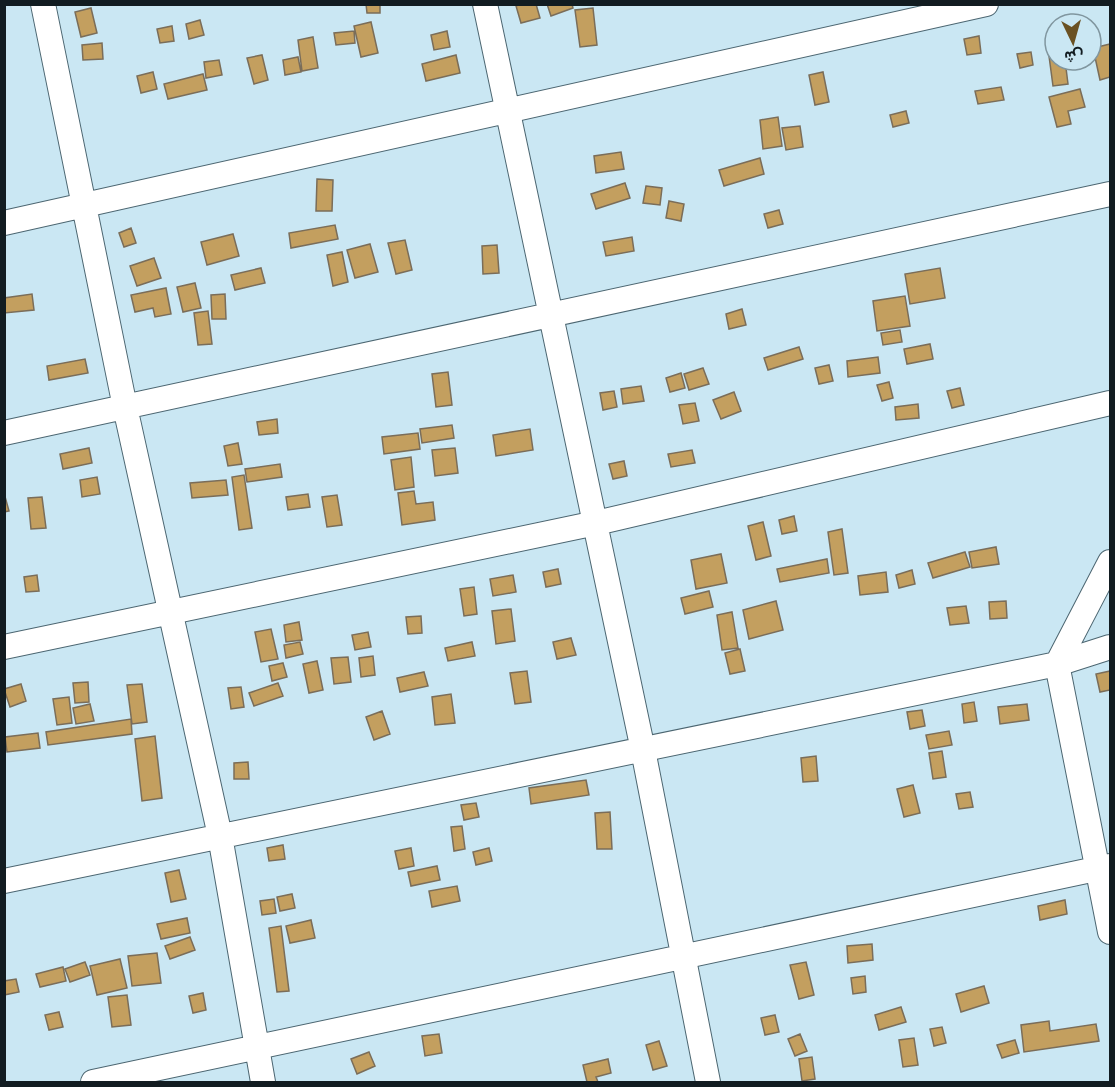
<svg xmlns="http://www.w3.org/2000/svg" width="1115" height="1087" font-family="'PT Sans Narrow',Vazirmatn,sans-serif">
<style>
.building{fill:#c39f5f;stroke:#7a6d59;stroke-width:1.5}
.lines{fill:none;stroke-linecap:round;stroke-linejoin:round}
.minor-casing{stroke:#4c6671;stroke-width:26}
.minor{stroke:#fff;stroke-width:24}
</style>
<rect width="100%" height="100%" fill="#cae7f3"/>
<path class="building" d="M366,4H380V13H367Z
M520,4H536L540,18L521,23L516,6Z
M547,4H572L573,8L551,16Z
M91,8L97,33L81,37L75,12Z
M593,8L597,45L580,47L575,10Z
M200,20L204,35L189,39L186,24Z
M371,22L378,53L361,57L354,26Z
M172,26L174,41L160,43L157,29Z
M354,31L355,43L336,45L334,33Z
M447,31L450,47L434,50L431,35Z
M979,36L981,53L967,55L964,39Z
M313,37L318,68L302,71L298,40Z
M102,43L103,59L83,60L82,45Z
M1110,44V77L1100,80L1093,48Z
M1031,52L1033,65L1020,68L1017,54Z
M262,55L268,80L254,84L247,58Z
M456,55L460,73L426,81L422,64Z
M1049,56H1055V60H1065L1068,84L1053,86Z
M298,57L301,72L285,75L283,60Z
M219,60L222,75L206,78L204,62Z
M153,72L157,89L141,93L137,76Z
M823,72L829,102L815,105L809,75Z
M203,74L207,90L168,99L164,84Z
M1001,87L1004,100L978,104L975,91Z
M1080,89L1085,107L1068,111L1071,124L1057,127L1049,97Z
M906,111L909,123L893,127L890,115Z
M778,117L782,146L763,149L760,120Z
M800,126L803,147L786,150L782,128Z
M621,152L624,169L596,173L594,156Z
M760,158L764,174L724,186L719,170Z
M317,179L333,180L332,211H316Z
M625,183L630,198L596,209L591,194Z
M646,186L662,188L660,205L643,203Z
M669,201L684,204L681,221L666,218Z
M779,210L783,224L768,228L764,214Z
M335,225L338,239L291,248L289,233Z
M131,228L136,243L124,247L119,233Z
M233,234L239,256L207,265L201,242Z
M632,237L634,251L606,256L603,242Z
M405,240L412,270L396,274L388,243Z
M370,244L378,272L355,278L347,250Z
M497,245L499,273L483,274L482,246Z
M342,252L348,282L333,286L327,255Z
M154,258L161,278L137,286L130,266Z
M261,268L265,283L235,290L231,275Z
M940,268L945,298L910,304L905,274Z
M195,283L201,308L183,312L177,287Z
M166,288L171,314L155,317L153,308L135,312L131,295Z
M32,294L34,310L4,313V298Z
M225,294L226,319H212L211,295Z
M905,296L910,326L877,331L873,301Z
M742,309L746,325L729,329L726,314Z
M208,311L212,344L198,345L194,313Z
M900,330L902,342L883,345L881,333Z
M930,344L933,359L907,364L904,349Z
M799,347L803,359L768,370L764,358Z
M878,357L880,373L848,377L847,361Z
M85,359L88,373L49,380L47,366Z
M829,365L833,381L819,384L815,368Z
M703,368L709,384L689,390L684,374Z
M448,372L452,405L436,407L432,374Z
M681,373L685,388L670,392L666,378Z
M889,382L893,398L882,401L877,385Z
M641,386L644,401L623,404L621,389Z
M960,388L964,405L952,408L947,391Z
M614,391L617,407L603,410L600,393Z
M734,392L741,411L721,419L713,400Z
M695,403L699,421L683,424L679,405Z
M918,404L919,418L896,420L895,407Z
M277,419L278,433L259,435L257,422Z
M452,425L454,438L422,443L420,429Z
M530,429L533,450L496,456L493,435Z
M418,433L420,449L384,454L382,437Z
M238,443L242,464L228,466L224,446Z
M89,448L92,463L63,469L60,454Z
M455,448L458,473L435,476L432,450Z
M692,450L695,463L671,467L668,454Z
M411,457L414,487L395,490L391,460Z
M624,461L627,476L613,479L609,464Z
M280,464L282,477L247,482L245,469Z
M244,475L252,528L239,530L232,477Z
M97,477L100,494L82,497L80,480Z
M226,480L228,495L192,498L190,483Z
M414,491L416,504L433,502L435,520L402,525L398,493Z
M4,493L9,511L4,512Z
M308,494L310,507L288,510L286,497Z
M337,495L342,525L327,527L322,497Z
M42,497L46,528L31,529L28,498Z
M794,516L797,531L782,534L779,520Z
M763,522L771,556L756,560L748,526Z
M842,529L848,573L834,575L828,532Z
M996,547L999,564L972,568L969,552Z
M965,552L970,567L933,578L928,563Z
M721,554L727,583L696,589L691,560Z
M827,559L829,573L780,582L777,569Z
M558,569L561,584L546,587L543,572Z
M912,570L915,584L899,588L896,575Z
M886,572L888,592L860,595L858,576Z
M37,575L39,591L26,592L24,577Z
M513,575L516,592L493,596L490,579Z
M474,587L477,614L464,616L460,589Z
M709,591L713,607L685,614L681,598Z
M776,601L783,630L749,639L743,610Z
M1006,601L1007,618L990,619L989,602Z
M966,606L969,623L950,625L947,608Z
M511,609L515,641L496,644L492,611Z
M732,612L738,648L722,650L717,615Z
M421,616L422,633L408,634L406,617Z
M299,622L302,640L286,642L284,625Z
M271,629L278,659L261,662L255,632Z
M368,632L371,647L355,650L352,635Z
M571,638L576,655L557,659L553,642Z
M300,642L303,654L286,658L284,645Z
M472,642L475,656L448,661L445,648Z
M740,649L745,671L730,674L725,653Z
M373,656L375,675L361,677L359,658Z
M348,657L351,682L334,684L331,658Z
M317,661L323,690L309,693L303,664Z
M283,663L287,677L272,681L269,666Z
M527,671L531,702L515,704L510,673Z
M1110,671V690L1100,692L1096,674Z
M424,672L428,686L400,692L397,678Z
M88,682L89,702L75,703L73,683Z
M278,683L283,696L254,706L249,693Z
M21,684L26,701L10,707L4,689Z
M142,684L147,722L132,724L127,685Z
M241,687L244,707L231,709L228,688Z
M451,694L455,723L435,725L432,697Z
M69,697L72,723L57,725L53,699Z
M974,702L977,721L964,723L962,704Z
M90,704L94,721L76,724L73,708Z
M1027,704L1029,720L1000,724L998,707Z
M922,710L925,726L910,729L907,712Z
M382,711L390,734L374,740L366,717Z
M131,719L132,734L48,745L46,732Z
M949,731L952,745L929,749L926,735Z
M38,733L40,748L7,752L5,737Z
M155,736L162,798L142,801L135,739Z
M942,751L946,777L933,779L929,753Z
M816,756L818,781L803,782L801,758Z
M248,762L249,779H234V763Z
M586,780L589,795L531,804L529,788Z
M913,785L920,813L904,817L897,789Z
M970,792L973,807L959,809L956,794Z
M476,803L479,817L464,820L461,805Z
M610,812L612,849H597L595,813Z
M462,826L465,849L454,851L451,827Z
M283,845L285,859L269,861L267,848Z
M411,848L414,866L399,869L395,851Z
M489,848L492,861L476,865L473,852Z
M437,866L440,880L411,886L408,872Z
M179,870L186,899L171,902L165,873Z
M457,886L460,901L432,907L429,891Z
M292,894L295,908L280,911L277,897Z
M274,899L276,913L262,915L260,901Z
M1065,900L1067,914L1040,920L1038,906Z
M187,918L190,933L161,939L157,924Z
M311,920L315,938L290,943L286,926Z
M281,926L289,991L277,992L269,928Z
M190,937L195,950L170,959L165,946Z
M872,944L873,960L848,963L847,946Z
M157,953L161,983L132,986L128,956Z
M120,959L127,988L97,995L90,966Z
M85,962L90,975L70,982L65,969Z
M806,962L814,995L799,999L790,965Z
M63,967L66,981L40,987L36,974Z
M865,976L866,992L853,994L851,978Z
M16,979L19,992L4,995V981Z
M984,986L989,1003L961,1012L956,994Z
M203,993L206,1010L193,1013L189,996Z
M127,995L131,1025L112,1027L108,997Z
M901,1007L906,1022L879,1030L875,1015Z
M59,1012L63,1027L49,1030L45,1015Z
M775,1015L779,1032L765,1035L761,1018Z
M1049,1021L1050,1031L1096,1024L1099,1041L1024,1052L1021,1025Z
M942,1027L946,1043L934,1046L930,1029Z
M439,1034L442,1053L425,1056L422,1036Z
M800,1034L807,1051L795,1056L788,1039Z
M914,1038L918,1065L903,1067L899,1040Z
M1015,1040L1019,1053L1002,1058L997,1045Z
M659,1041L667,1066L653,1070L646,1045Z
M369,1052L375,1066L357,1074L351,1059Z
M812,1057L815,1079L802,1081L799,1059Z
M608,1059L611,1073L596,1077L598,1082H587L583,1065Z"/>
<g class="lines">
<g class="minor-casing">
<path id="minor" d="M43,4L125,407L220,836L263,1082
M485,4L643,750L708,1082
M4,223L986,4
M4,433L1110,194
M1110,562L1057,664L1110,932
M4,647L596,523L1110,403
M4,881L1057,664L1110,647
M93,1082L1110,866"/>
</g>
<use href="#minor" class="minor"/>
</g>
<rect width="1115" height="1087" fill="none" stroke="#121c21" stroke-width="12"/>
<g transform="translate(1073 42) rotate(175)"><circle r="28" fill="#cae7f3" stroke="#80969f" stroke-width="1.5"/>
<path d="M0-4.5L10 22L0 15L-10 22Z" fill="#6a5122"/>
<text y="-9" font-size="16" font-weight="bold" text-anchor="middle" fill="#121c21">ش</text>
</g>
</svg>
